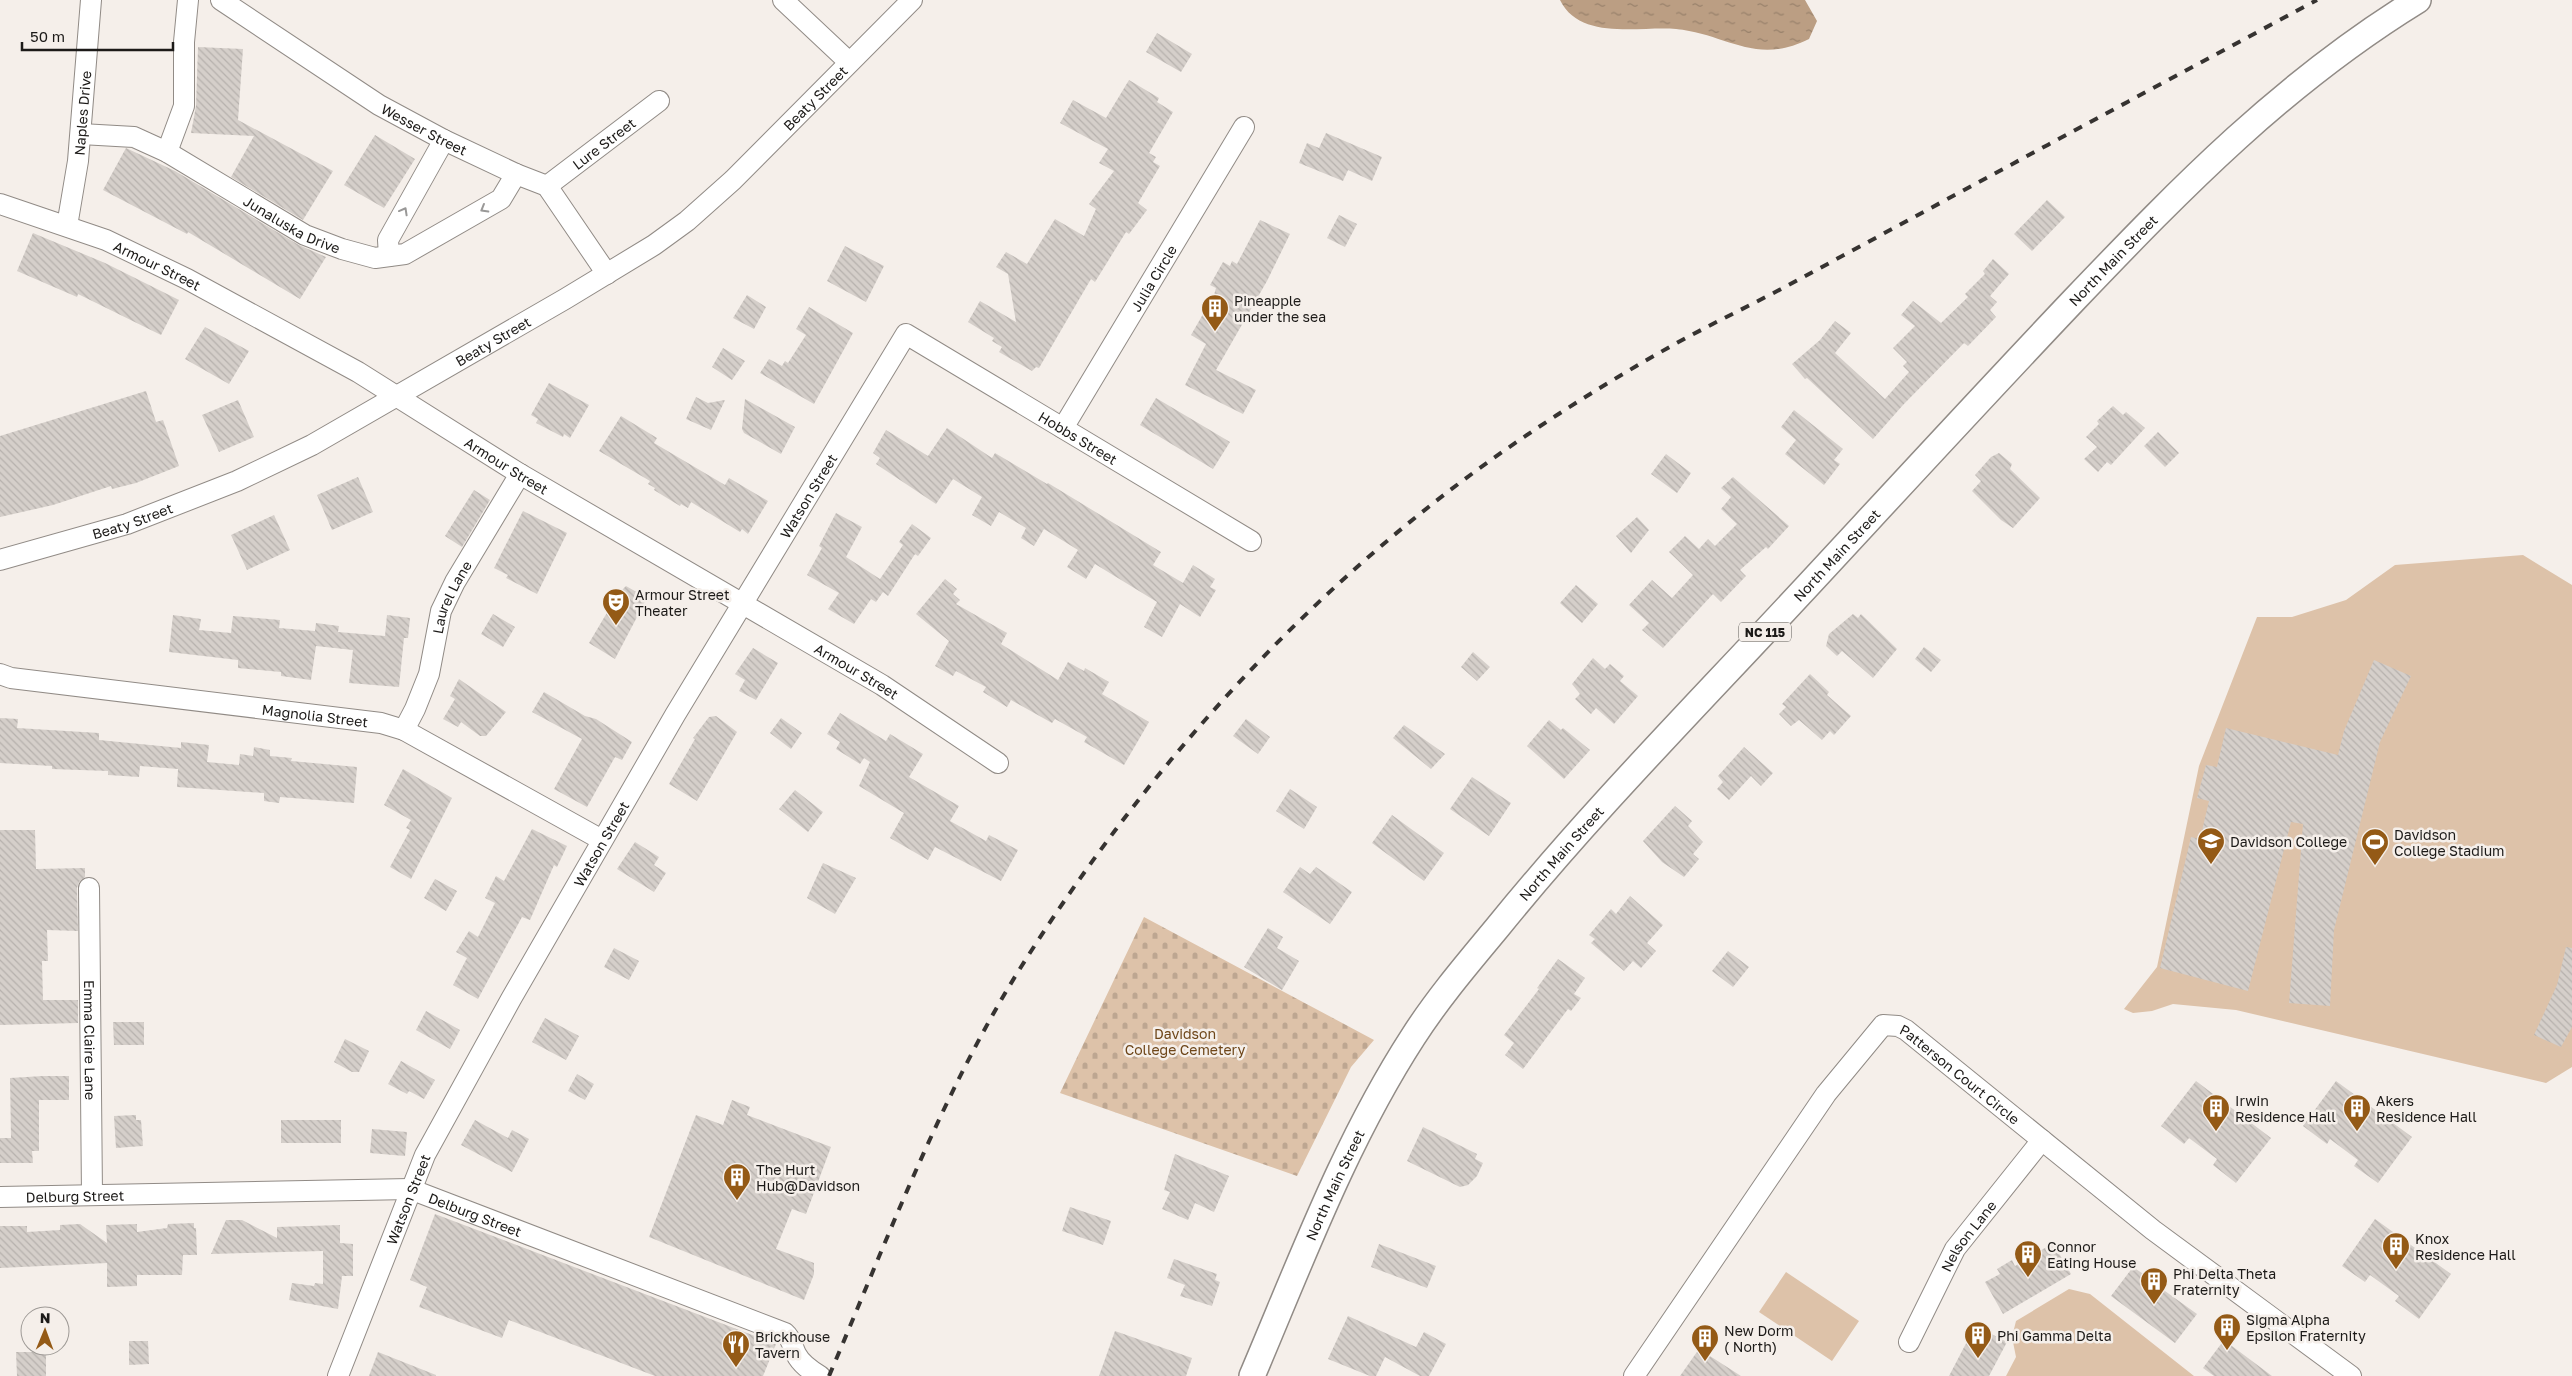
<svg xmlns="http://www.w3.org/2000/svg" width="2572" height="1376" font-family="'Golos Text',sans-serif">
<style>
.green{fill:#ddc2a9}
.cemetery{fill:url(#cemetery-stones)}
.water{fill:url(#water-ripples)}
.building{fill:url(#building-back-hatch)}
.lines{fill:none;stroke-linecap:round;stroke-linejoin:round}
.minor-casing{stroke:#918b86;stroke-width:22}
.major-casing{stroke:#918b86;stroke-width:28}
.minor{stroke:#fff;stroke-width:20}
.major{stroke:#fff;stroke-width:25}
.rail{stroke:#363331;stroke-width:4;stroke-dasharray:9 9;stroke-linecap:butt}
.oneway{stroke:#999897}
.labels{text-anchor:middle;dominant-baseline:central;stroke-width:5;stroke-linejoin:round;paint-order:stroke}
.shield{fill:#f5efea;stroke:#5d5a57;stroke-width:1}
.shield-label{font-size:12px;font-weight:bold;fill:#1c1a18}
.street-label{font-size:14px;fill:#1c1a18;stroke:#f5efea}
.poi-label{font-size:14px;fill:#1c1a18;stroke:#f5efea;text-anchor:start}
.park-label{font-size:14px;fill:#6e4619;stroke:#f5efea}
</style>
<defs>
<pattern id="cemetery-stones" width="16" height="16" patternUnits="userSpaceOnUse" patternTransform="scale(1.25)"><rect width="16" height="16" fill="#ddc2a9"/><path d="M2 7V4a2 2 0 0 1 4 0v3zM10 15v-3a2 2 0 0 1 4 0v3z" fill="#bda691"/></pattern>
<pattern id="water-ripples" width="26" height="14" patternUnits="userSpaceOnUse" patternTransform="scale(1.25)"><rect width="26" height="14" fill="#bb9e83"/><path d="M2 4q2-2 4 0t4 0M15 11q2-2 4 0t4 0" fill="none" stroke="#97806a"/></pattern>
<pattern id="building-back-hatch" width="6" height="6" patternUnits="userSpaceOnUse" patternTransform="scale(1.25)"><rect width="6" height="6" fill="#d5cfca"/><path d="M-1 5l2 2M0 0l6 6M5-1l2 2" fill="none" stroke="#b6b1ad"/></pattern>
</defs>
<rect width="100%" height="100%" fill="#f5efea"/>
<path class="green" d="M2523,555L2572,585V1067L2546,1083L2236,1010L2173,1004L2152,1011L2133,1013L2124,1009L2157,967L2199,766L2257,617H2292L2346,600L2395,565Z
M1786,1272L1859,1321L1832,1361L1759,1312Z
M2069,1289L2090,1294L2194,1376H2006L2016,1357L2012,1337L2016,1321Z"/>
<path class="cemetery" d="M1144,917L1374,1040L1351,1067L1297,1176L1060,1093Z"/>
<path class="water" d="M1560,0H1805L1817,21L1809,39C1755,66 1727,34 1676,29C1639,26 1580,41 1560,0Z"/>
<path class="building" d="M1157,33L1192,54L1181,72L1146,52Z
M198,47L243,49L238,120L333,171L303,220L231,177L254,136L191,133L196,106Z
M1129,80L1159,98L1157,102L1173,112L1149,153L1156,157L1153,162L1160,166L1138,203L1147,210L1129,234L1126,232L1095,282L1091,279L1039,368L1036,367L1032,371L999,352L1002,347L992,341L994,338L968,322L980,301L1016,322L1008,274L996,267L1006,252L1027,264L1055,219L1084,236L1096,209L1089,204L1114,171L1099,163L1108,149L1060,123L1073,100L1106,118Z
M1326,133L1382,157L1372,181L1348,170L1343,181L1299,163L1307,143L1319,148Z
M375,135L415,159L384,208L344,185Z
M126,148L175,171L299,245L326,257L300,299L188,232L187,234L103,190Z
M2047,200L2065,217L2032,251L2014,234Z
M1339,215L1357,224L1345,247L1327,238Z
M1260,220L1290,234L1267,281L1216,370L1256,390L1243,414L1185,385L1206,344L1191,335L1214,295L1216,288L1210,285L1223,262L1230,266L1232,261L1237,264Z
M33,233L105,263L179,300L161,335L78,294L77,297L17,271Z
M845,246L884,266L866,302L827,281Z
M1993,259L2009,274L1990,296L1997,302L1990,310L1996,317L1968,346L1964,343L1903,405L1873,439L1807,378L1805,379L1792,364L1820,340L1835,321L1851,333L1835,353L1885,399L1909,372L1903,366L1907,362L1893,348L1915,326L1901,315L1913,301L1941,323L1968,297L1965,294L1985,274L1983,271Z
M747,295L766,307L754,329L733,318Z
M809,307L853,333L814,404L760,373L769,359L782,366L785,361L788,363L806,335L796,329Z
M205,327L249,351L229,384L185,359Z
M723,348L745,361L732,380L712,367Z
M549,383L589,405L570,438L564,434L563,437L536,423L538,419L531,415Z
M146,391L156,422L163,420L179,466L136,483L112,489L111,486L53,505L0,517V436Z
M696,397L708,403L725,400L711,430L686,419Z
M1156,398L1230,442L1213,469L1140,425Z
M745,399L795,427L781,454L744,433L742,429Z
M238,400L254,437L219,452L202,415Z
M2113,406L2123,415L2126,412L2145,428L2111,465L2107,462L2098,472L2084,459L2097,447L2086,437L2099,424L2097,421Z
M1794,410L1843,449L1834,460L1840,464L1824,485L1785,454L1796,440L1781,427Z
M621,416L657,438L654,443L725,485L729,478L768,501L748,534L742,529L740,532L691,502L688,508L681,504L680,506L654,490L655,488L648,484L650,481L599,451Z
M947,428L992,458L995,453L1047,484L1048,483L1161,552L1153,565L1183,583L1193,565L1215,579L1210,587L1216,590L1200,617L1180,604L1162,637L1144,627L1157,602L1095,564L1086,579L1067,567L1078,550L1044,529L1034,546L1021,538L1026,528L999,512L991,526L972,515L982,497L953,479L936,504L876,464L880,458L873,453L886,430L928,456Z
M2158,432L2179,453L2165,467L2144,446Z
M1999,453L2012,464L2010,469L2040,498L2013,528L2001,520L1972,491L1981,481L1975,475L1991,457Z
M1666,454L1691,473L1677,493L1651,474Z
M358,477L373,512L332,530L317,495Z
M1733,477L1789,526L1768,549L1766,547L1740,570L1746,576L1721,602L1713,594L1663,648L1642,630L1649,623L1629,605L1652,580L1672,598L1693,575L1669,552L1685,536L1699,549L1708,539L1715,546L1737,524L1721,509L1731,497L1721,488Z
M474,490L490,500L462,547L445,536Z
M523,511L567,533L537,594L506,578L508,575L494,568Z
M836,513L862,527L846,557L880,579L903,545L899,542L912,524L931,538L918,556L915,554L888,596L883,592L876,602L871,599L854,624L828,609L839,593L807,575L822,548L819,546Z
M274,515L290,550L247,570L231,535Z
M1637,517L1649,530L1631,553L1616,536Z
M945,579L957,589L953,594L960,600L956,604L1007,633L1001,644L1058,680L1068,662L1084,671L1085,668L1109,682L1102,694L1149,722L1124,765L1084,742L1087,737L1055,719L1052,723L1011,700L1007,707L983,692L986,687L956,671L953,676L935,666L949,641L916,614Z
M1576,585L1598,604L1582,623L1560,603Z
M626,586L647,598L615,659L589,643L618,594Z
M493,614L515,627L503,647L481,634Z
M1853,614L1858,618L1861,614L1897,649L1873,678L1842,651L1837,656L1826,646L1829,634Z
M173,615L201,619L199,630L231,633L233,616L280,620L279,628L315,631L316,623L339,626L338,632L385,636L387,615L410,618L408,638H404L399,687L349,683L353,650L316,646L311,680L281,676V672L238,668V660L169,652Z
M1924,647L1941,660L1931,672L1915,659Z
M753,648L778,663L756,700L739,691L745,680L735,674Z
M1473,652L1490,667L1477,681L1461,667Z
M1593,658L1605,669L1610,664L1624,676L1620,681L1638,696L1614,724L1596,708L1591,714L1575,699L1580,694L1572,684Z
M2374,660L2411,676L2380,742L2334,930L2330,1006L2289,1003L2303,824L2291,822L2248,991L2160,968L2191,837L2200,839L2209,801L2197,798L2206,765L2217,767L2226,728L2338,755L2344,731Z
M1810,674L1829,692L1827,695L1851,716L1834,735L1830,731L1822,740L1799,720L1791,726L1779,714L1786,707L1782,704Z
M459,679L506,712L486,736H480L461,722L458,727L443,719L455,699L450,696Z
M544,692L585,716L596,719L632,742L622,760L615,757L587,807L554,789L582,739L532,712Z
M840,713L886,741L890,734L923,754L909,777L959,806L950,821L986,841L989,835L1018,850L1001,881L935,847L928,860L890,838L904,813L859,786L870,762L864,758L860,764L836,749L840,742L827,734Z
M716,716L737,732L697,801L669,784L695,739L693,738L709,717Z
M0,718L18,719L17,728L99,733V740L181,748V742L209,745L207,762L239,765L240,754L253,756L254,747L270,750V756L292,758L291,761L357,767L354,803L280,797L279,803L264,801V793L177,787L178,769L140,766L139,777L108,775V771L52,769V766L0,763Z
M781,718L802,733L791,749L770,733Z
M1246,719L1270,737L1258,754L1233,736Z
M1549,720L1561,730L1563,728L1590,750L1564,779L1527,746Z
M1404,725L1445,754L1431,769L1393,738Z
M1744,747L1773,773L1761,786L1751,776L1729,800L1717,789L1723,782L1718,776Z
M403,769L452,798L411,879L390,867L410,830L406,828L411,820L384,805Z
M1472,777L1511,803L1489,836L1450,809Z
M1290,789L1317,807L1304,829L1276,811Z
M795,790L823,812L808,832L779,809Z
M1675,806L1692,821L1688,826L1703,842L1693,854L1699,859L1684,877L1662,862L1643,841Z
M1392,815L1444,853L1424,881L1372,843Z
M532,829L567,846L557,867L554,865L530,920L522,917L478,999L453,985L467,958L456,952L469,931L478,937L495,903L485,898L496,876L504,881Z
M0,830H35L36,869L85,868V877L79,882L77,888L78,931L47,930L48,961H42L43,1000H78V1023L0,1025Z
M635,842L659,857L654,865L666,873L654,892L617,869Z
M823,863L856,878L835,914L807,898Z
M1300,867L1310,874L1316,867L1352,892L1330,924L1283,892Z
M435,879L457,891L446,911L424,898Z
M1630,896L1663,925L1647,943L1656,951L1641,968L1633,961L1624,971L1591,943L1595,939L1589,935L1611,909L1616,914Z
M1268,928L1283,937L1277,948L1299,961L1282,990L1244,967Z
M2566,947L2572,948V1027L2561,1047L2534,1035L2557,985Z
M614,948L639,961L629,980L604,967Z
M1728,951L1749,967L1733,987L1712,971Z
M1558,959L1585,978L1574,994L1581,998L1571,1011L1568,1009L1523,1069L1505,1055L1514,1043L1504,1035L1539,989L1537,988Z
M426,1011L460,1030L450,1049L416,1030Z
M545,1018L579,1036L566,1060L532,1042Z
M113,1022H144V1045H114Z
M345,1039L369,1051L359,1072H352L334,1062Z
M401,1061L435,1080L424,1099L409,1091L407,1094L388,1084Z
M577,1074L594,1084L585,1100L568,1091Z
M43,1076H69V1100H39V1151H32L33,1163H0V1138H11L10,1078Z
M2196,1081L2271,1138L2236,1183L2213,1165L2217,1159L2189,1138L2184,1144L2161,1126Z
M2336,1081L2412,1137L2378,1183L2354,1166L2358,1160L2330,1139L2327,1144L2303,1126Z
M732,1100L750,1107L747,1115L831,1147L806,1214L792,1209L776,1249L814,1263V1274L804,1300L649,1237L696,1115L723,1125Z
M136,1115V1120H141L143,1146L116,1148L114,1116Z
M281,1120H341V1143H281Z
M475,1120L508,1138L512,1130L529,1139L512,1172L461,1145Z
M1423,1127L1477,1154L1475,1159L1483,1163L1477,1176L1468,1185L1460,1187L1407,1161Z
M372,1129L407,1132L405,1156L370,1153Z
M1175,1154L1229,1176L1214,1212L1195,1203L1188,1220L1162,1209L1170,1192L1164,1190Z
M1070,1207L1111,1221L1103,1245L1062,1231Z
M435,1214L776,1344L763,1376H655L509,1320L502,1338L419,1307L427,1287L410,1280Z
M2375,1219L2451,1274L2419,1319L2395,1301L2399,1296L2370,1275L2365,1282L2342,1266Z
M226,1220H242L277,1238V1227L340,1225V1243L353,1244V1276H342L338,1309L289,1300L292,1283L314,1286L315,1283L323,1284V1251L211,1254Z
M194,1223V1228H196L197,1255H183L182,1275H137V1286L107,1287V1263L0,1268V1226H27V1232L60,1230V1225L80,1224L107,1243L106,1225L137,1224V1232L167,1228L168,1224Z
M2053,1243L2071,1274L2003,1314L1985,1282L2000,1274L1997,1269L2012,1260L2015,1266Z
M1379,1244L1436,1266L1427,1288L1371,1267Z
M1174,1259L1217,1274L1215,1280L1220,1282L1212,1306L1180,1296L1185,1285L1167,1278Z
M2133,1267L2149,1278L2159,1274L2158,1286L2197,1314L2175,1343L2111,1296Z
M1348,1316L1416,1347L1424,1332L1446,1344L1429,1376H1420L1385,1357L1376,1376H1370L1328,1359Z
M1974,1328H1980L2007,1342L1989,1376H1949Z
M1115,1331L1192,1358L1186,1376H1099Z
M2224,1340L2272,1376H2214L2203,1368Z
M129,1341H148L149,1364L129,1365Z
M1699,1349L1741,1376H1680Z
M16,1352H46V1376H17Z
M378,1352L436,1375V1376H369Z"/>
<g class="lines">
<g class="minor-casing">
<g id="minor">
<path id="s1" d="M221,0L379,105L444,140L516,174L547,186L607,274"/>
<path d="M783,0L849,62"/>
<path id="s2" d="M81,134L134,137L167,152L305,235L342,249L375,258L405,254L501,199L516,174"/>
<path d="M167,152L184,106V42L188,0"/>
<path id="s3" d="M547,186L659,101"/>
<path id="s4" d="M0,204L106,240L187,279L358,372L520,474L882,685L998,763"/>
<path id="s5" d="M67,226L78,161L91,0"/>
<path d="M389,256L388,240L444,140"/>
<path id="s6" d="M1063,428L1244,127"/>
<path id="s7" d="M0,560L127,524L237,481L312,445L565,299L654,245L687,221L733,180L912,0"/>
<path id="s8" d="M0,674L11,678L381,723L404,730L602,840"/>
<path id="s9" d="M404,730L415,709L429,674L441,611L455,582L520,474"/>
<path id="s10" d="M89,888L92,1194"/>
<path id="s11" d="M0,1197L410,1189L785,1333C792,1339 792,1346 796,1354C801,1364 810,1370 820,1376"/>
<path id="s12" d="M1909,1342L1955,1249L2042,1140"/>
<path id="s13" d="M338,1376L425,1155L511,999L675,715L906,334L1251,541"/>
<path id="s14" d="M1634,1376L1826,1094L1883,1025L1898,1026L1906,1030L2153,1230L2351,1376"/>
</g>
</g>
<g class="major-casing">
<g id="major">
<path id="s15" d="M1252,1376C1301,1261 1345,1142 1413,1037C1438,998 1468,963 1497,928C1591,812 1697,705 1799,595C1890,497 1981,398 2074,300C2183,186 2283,83 2418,0"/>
</g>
</g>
<use href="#minor" class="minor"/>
<use href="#major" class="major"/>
<path class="rail" d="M829,1376C888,1238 941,1095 1021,967C1131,792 1269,633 1431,505C1502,449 1580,398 1659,353C1704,327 1752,305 1798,280C1971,186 2144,93 2317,0"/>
</g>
<defs><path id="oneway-chevron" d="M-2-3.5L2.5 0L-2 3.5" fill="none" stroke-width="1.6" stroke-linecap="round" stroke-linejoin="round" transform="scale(1.25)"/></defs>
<g class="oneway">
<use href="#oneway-chevron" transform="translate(484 209) rotate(150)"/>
<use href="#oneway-chevron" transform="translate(404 211) rotate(-61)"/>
</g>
<defs>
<g id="building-pin" transform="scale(1.4375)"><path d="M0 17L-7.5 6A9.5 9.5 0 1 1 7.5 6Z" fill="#945a16" stroke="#f5efea"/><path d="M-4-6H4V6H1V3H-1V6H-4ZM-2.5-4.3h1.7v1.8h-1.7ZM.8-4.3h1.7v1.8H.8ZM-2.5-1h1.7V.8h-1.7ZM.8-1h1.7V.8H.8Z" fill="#fff"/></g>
<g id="theatre-pin" transform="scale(1.4375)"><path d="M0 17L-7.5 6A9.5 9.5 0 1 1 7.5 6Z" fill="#945a16" stroke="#f5efea"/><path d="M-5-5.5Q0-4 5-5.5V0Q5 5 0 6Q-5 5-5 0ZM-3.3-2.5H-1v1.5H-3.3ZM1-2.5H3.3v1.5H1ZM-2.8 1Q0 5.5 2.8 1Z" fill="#fff"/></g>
<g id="university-pin" transform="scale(1.4375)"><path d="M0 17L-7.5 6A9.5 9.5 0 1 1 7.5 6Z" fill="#945a16" stroke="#f5efea"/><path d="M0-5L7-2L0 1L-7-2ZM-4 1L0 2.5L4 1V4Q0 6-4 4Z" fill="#fff"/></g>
<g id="stadium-pin" transform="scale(1.4375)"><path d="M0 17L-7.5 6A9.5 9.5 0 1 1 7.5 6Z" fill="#945a16" stroke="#f5efea"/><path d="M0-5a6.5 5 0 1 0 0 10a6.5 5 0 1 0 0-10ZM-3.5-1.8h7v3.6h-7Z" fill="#fff"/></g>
<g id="restaurant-pin" transform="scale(1.4375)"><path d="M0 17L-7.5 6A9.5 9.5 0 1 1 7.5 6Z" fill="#945a16" stroke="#f5efea"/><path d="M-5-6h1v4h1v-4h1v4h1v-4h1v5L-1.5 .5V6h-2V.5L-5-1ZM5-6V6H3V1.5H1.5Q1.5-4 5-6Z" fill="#fff"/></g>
</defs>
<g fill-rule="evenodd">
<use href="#building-pin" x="1215" y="308"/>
<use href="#theatre-pin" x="616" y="602"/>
<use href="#university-pin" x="2211" y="841"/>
<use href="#stadium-pin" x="2375" y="842"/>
<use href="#building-pin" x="2216" y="1108"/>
<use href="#building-pin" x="2357" y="1108"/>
<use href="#building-pin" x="737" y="1177"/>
<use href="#building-pin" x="2396" y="1246"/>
<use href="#building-pin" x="2028" y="1254"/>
<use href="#building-pin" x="2154" y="1281"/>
<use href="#building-pin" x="2227" y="1327"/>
<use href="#building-pin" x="1978" y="1335"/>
<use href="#building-pin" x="1705" y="1338"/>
<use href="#restaurant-pin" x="736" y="1344"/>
</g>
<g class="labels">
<rect class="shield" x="1739" y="622.5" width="52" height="19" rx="4"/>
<g class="shield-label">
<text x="1765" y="632">NC 115</text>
</g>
<g class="street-label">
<text stroke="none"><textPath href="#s7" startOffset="948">Beaty Street</textPath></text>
<text stroke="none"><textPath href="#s5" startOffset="114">Naples Drive</textPath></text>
<text stroke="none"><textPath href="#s1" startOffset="241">Wesser Street</textPath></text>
<text stroke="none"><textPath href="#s3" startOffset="71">Lure Street</textPath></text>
<text stroke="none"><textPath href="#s2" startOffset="234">Junaluska Drive</textPath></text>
<text stroke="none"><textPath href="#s15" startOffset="1422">North Main Street</textPath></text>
<text stroke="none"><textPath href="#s4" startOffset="169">Armour Street</textPath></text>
<text stroke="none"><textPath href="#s6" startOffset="175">Julia Circle</textPath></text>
<text stroke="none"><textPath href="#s7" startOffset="542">Beaty Street</textPath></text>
<text stroke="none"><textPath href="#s13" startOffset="1390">Hobbs Street</textPath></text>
<text stroke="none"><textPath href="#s4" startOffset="572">Armour Street</textPath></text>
<text stroke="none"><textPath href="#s13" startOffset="1000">Watson Street</textPath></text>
<text stroke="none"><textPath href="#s7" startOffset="138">Beaty Street</textPath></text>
<text stroke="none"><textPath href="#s15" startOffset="1018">North Main Street</textPath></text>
<text stroke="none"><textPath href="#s9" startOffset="142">Laurel Lane</textPath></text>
<text stroke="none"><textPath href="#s4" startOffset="978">Armour Street</textPath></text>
<text stroke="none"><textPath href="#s8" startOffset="318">Magnolia Street</textPath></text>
<text stroke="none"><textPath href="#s13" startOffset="595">Watson Street</textPath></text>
<text stroke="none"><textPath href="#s15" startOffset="612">North Main Street</textPath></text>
<text stroke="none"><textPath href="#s10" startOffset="152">Emma Claire Lane</textPath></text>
<text stroke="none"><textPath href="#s14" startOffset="524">Patterson Court Circle</textPath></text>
<text stroke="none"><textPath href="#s15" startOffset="208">North Main Street</textPath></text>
<text stroke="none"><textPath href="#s11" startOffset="75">Delburg Street</textPath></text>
<text stroke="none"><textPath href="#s13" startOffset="190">Watson Street</textPath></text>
<text stroke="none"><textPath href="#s11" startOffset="480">Delburg Street</textPath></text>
<text stroke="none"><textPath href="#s12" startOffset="122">Nelson Lane</textPath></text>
</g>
<g class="poi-label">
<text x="1234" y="300">Pineapple<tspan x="1234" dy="16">under the sea</tspan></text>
<text x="635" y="594">Armour Street<tspan x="635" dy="16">Theater</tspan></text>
<text x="2394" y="834">Davidson<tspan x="2394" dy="16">College Stadium</tspan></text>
<text x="2230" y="841">Davidson College</text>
<text x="2235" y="1100">Irwin<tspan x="2235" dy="16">Residence Hall</tspan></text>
<text x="2376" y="1100">Akers<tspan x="2376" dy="16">Residence Hall</tspan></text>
<text x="756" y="1169">The Hurt<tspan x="756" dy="16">Hub@Davidson</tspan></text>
<text x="2415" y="1238">Knox<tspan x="2415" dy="16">Residence Hall</tspan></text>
<text x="2047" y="1246">Connor<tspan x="2047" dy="16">Eating House</tspan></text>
<text x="2173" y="1273">Phi Delta Theta<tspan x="2173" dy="16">Fraternity</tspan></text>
<text x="2246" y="1319">Sigma Alpha<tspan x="2246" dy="16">Epsilon Fraternity</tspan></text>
<text x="1724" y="1330">New Dorm<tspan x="1724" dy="16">( North)</tspan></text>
<text x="1997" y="1335">Phi Gamma Delta</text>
<text x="755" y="1336">Brickhouse<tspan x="755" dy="16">Tavern</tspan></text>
</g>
<g class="park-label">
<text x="1185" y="1033">Davidson<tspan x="1185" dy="16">College Cemetery</tspan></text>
</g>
</g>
<g transform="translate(45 1331) rotate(1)"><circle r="24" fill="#f5efea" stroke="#9e9a96"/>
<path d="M0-4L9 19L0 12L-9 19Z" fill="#945a16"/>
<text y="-8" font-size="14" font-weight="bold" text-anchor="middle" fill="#1c1a18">N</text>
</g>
<path d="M22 42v8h151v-8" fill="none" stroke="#1c1a18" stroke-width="2.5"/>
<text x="30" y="42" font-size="15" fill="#1c1a18" stroke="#f5efea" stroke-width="4" paint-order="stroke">50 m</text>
</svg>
